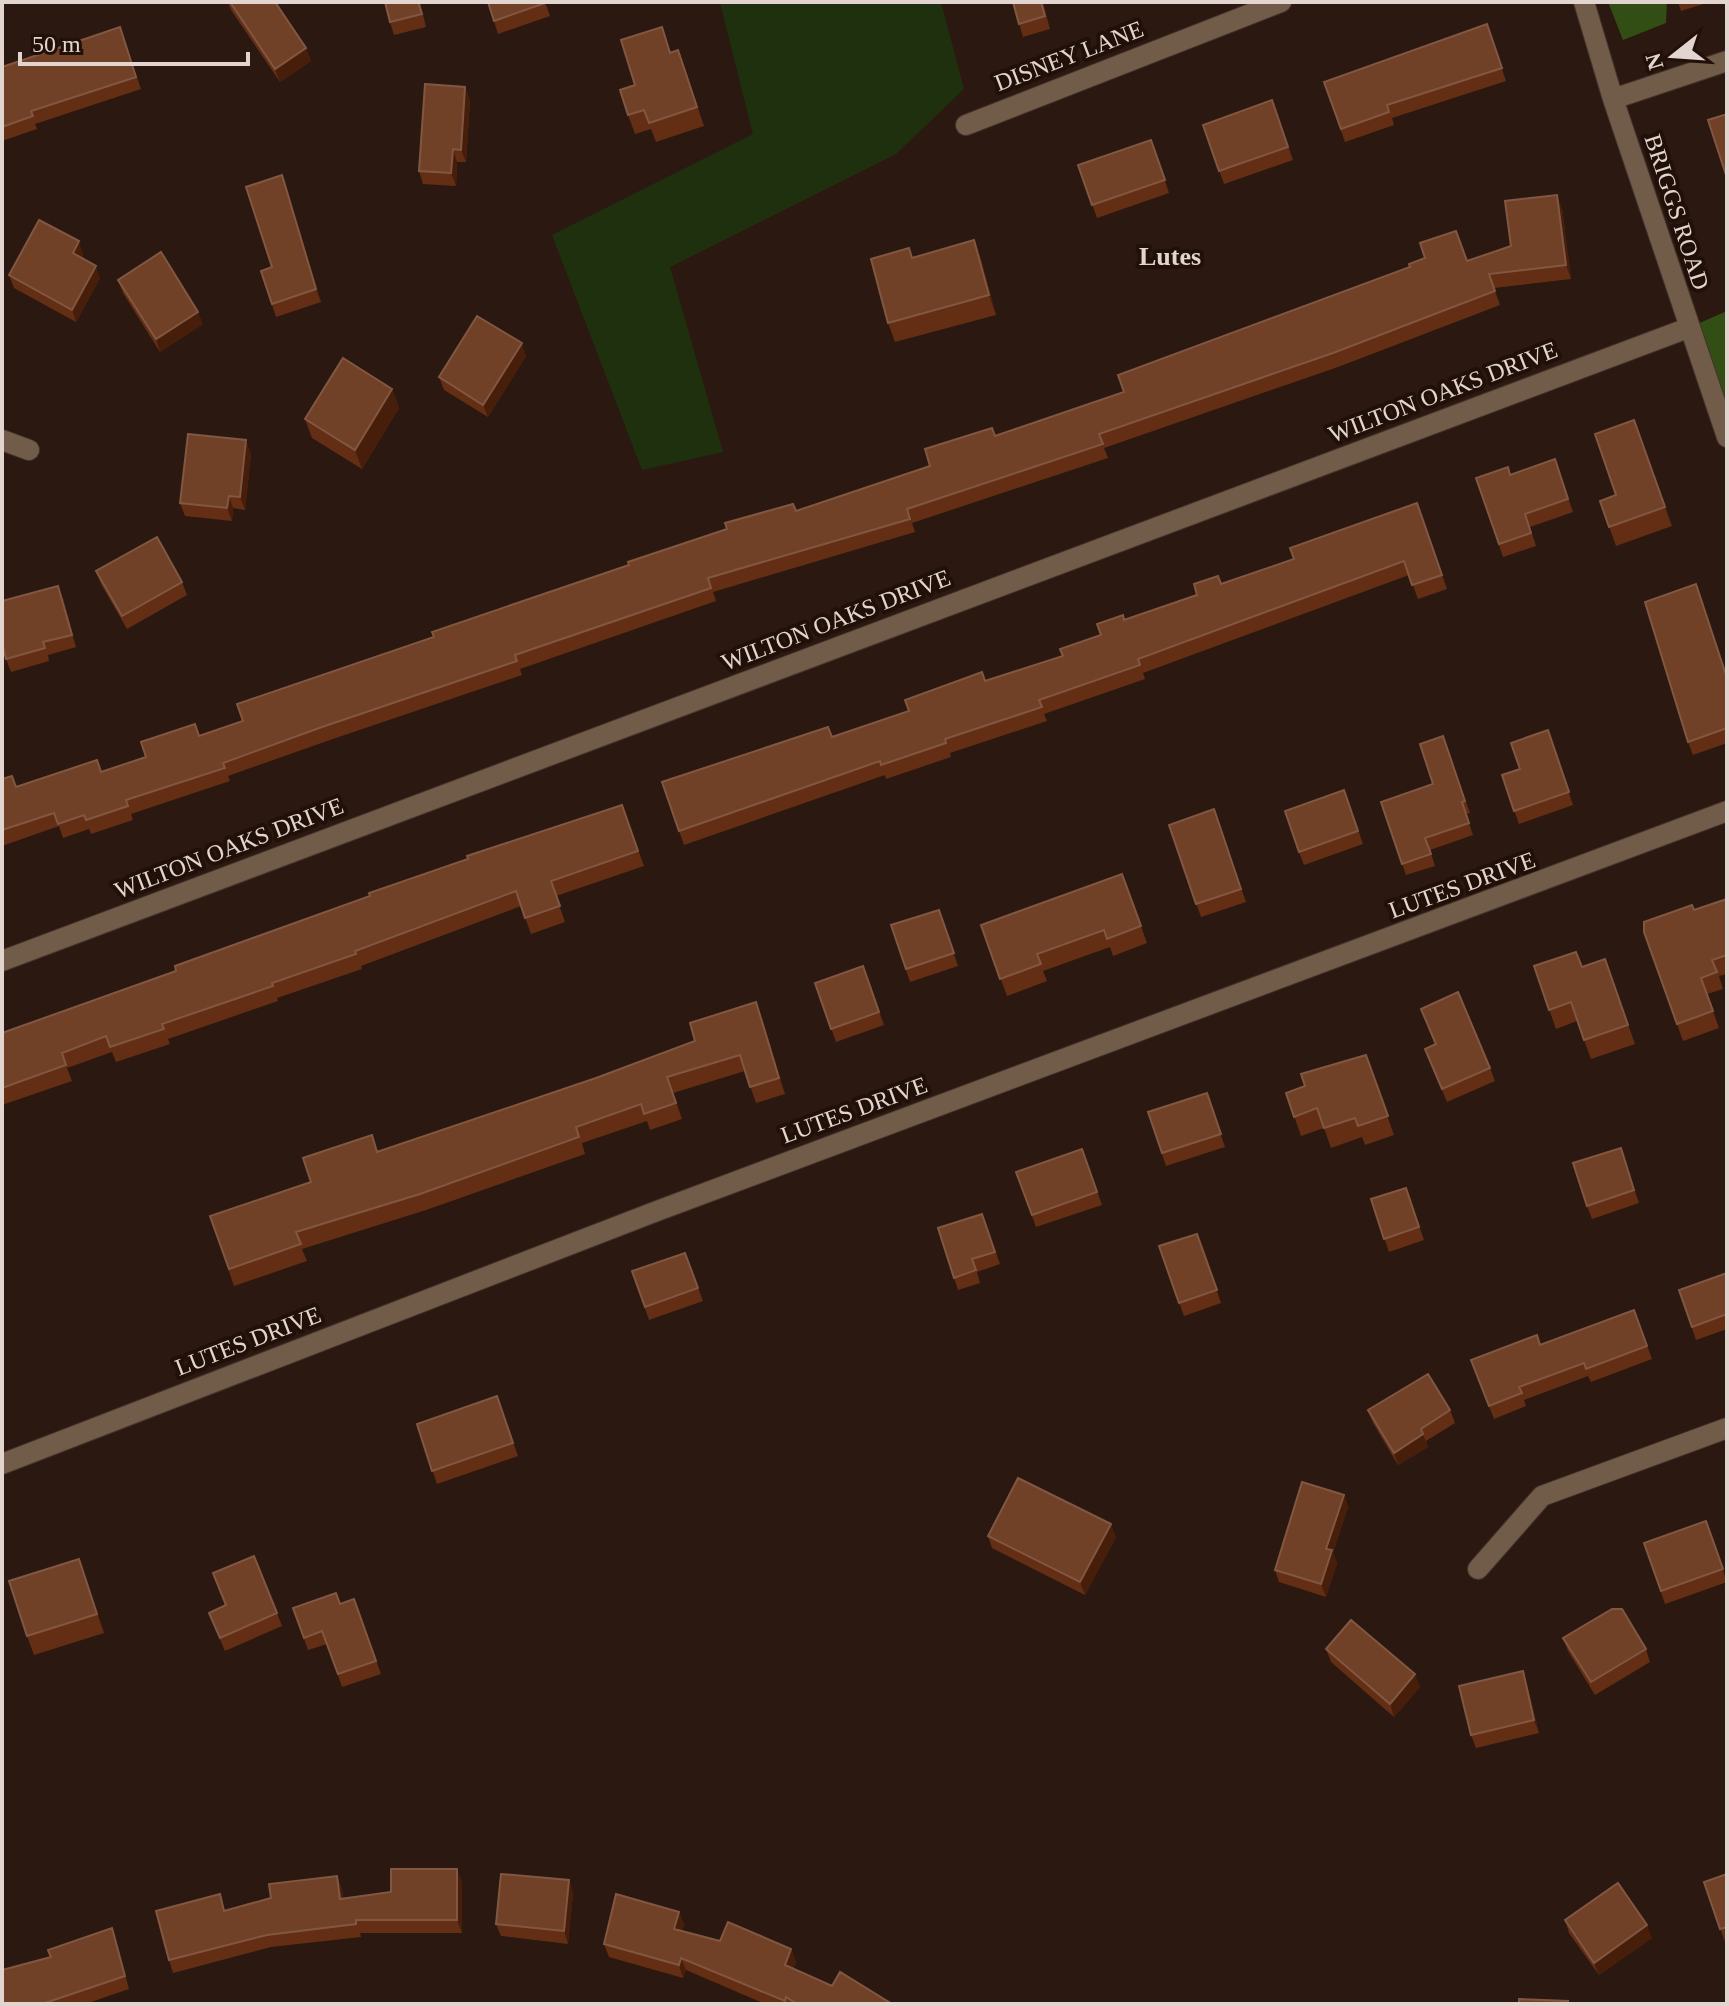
<svg xmlns="http://www.w3.org/2000/svg" width="1729" height="2006" font-family="'Times New Roman',serif">
<style>
.green{fill:#1f300e}
.forest{fill:#324e14}
.lines{fill:none;stroke-linecap:round;stroke-linejoin:round}
.minor-casing{stroke:#45332c;stroke-width:22}
.minor{stroke:#715b49;stroke-width:20}
.wall{fill:#632e13}
.shaded-wall{fill:#471e0a}
.building{fill:#704027;stroke:#825742;stroke-width:2}
.labels{text-anchor:middle;dominant-baseline:central;stroke-width:8;stroke-linejoin:round;paint-order:stroke}
.street-label{font-size:24px;fill:#e2d5cf;stroke:#211008}
.neighbourhood-label{font-size:26px;font-weight:bold;fill:#e2d5cf;stroke:#211008}
</style>
<rect width="100%" height="100%" fill="#2b1911"/>
<path class="green" d="M720,2H941L964,89L896,154L670,267L723,452L642,470L552,235L753,134Z"/>
<path class="forest" d="M1608,2H1667L1666,23L1623,40Z
M1727,311V437L1688,328Z"/>
<g class="lines">
<g class="minor-casing">
<path id="minor" d="M1584,2L1613,99L1727,437
M1613,99L1727,61
M966,125L1281,2
M2,440L29,450
M2,961L1688,328
M2,1464L657,1211L1727,811
M1478,1569L1542,1496L1727,1428"/>
</g>
<use href="#minor" class="minor"/>
</g>
<path class="wall" d="M228,2H275L306,48L311,61L280,82L231,10Z
M420,2L426,27L394,35L390,22Z
M488,2H545L550,16L498,34Z
M1013,2H1048L1043,3L1050,29L1023,37Z
M1678,2H1710L1681,11Z
M1487,24L1506,81L1392,118L1394,125L1345,142L1324,82Z
M120,27L141,89L35,124L37,129L2,141V67Z
M671,53L685,69L704,126L656,142L651,129L635,134L628,115L635,85Z
M470,100L466,162H457L456,186L423,184L419,171Z
M1272,100L1293,160L1224,184L1203,125Z
M1151,140L1169,193L1097,218L1078,165Z
M282,175L321,302L276,317L261,271L272,267Z
M1562,208L1571,279L1494,288L1500,305L1338,367L1104,448L1108,458L912,523L915,532L713,592L716,601L520,669L522,675L327,741L228,776L230,781L131,814L133,820L91,834L89,829L63,838L59,826L2,846V779L16,787L97,760L102,772L146,757L199,736L243,721L434,637L796,511L930,466L995,436L1124,392L1511,246Z
M974,240L981,259L996,315L895,342L888,323L912,258Z
M83,254L82,258L100,278L76,322L14,288L9,275Z
M118,280L203,324L160,352L123,293Z
M526,356L488,417L444,390L439,377Z
M392,389L399,408L362,469L312,438L305,419Z
M1634,420L1672,526L1616,546L1600,501L1616,495Z
M251,453L245,510L233,508L232,521L185,516L180,503Z
M1555,459L1573,512L1530,527L1536,546L1503,557L1476,478L1510,475Z
M1417,503L1447,589L1418,599L1409,575L1143,673L1145,679L1044,714L1047,721L950,753L951,757L886,779L885,775L684,845L662,782L832,737L909,711L986,681L1063,656L1101,635L1124,620L1294,559Z
M96,571L182,582L187,595L127,629L101,584Z
M63,598L76,647L48,655L49,661L11,672L6,659Z
M1727,676V743L1693,755L1688,742Z
M1548,730L1573,805L1519,824L1502,775L1520,769Z
M1443,736L1470,813L1466,814L1473,835L1430,850L1435,866L1406,875L1381,802L1433,784Z
M1344,790L1363,844L1304,865L1299,852Z
M622,805L644,866L556,896L565,922L531,934L521,906L361,966L362,969L277,998L278,1001L168,1039L170,1044L116,1062L112,1052L67,1068L72,1081L2,1105V1033L176,971Z
M1214,809L1246,902L1201,917L1169,825Z
M1122,874L1147,943L1113,956L1110,947L1043,971L1047,981L1007,996L981,925Z
M1727,899V974L1719,976L1723,989L1707,994L1719,1028L1683,1041L1644,932L1694,910Z
M939,910L958,966L910,982L891,925Z
M1605,959L1635,1044L1591,1059L1577,1021L1556,1029L1534,966L1582,967Z
M863,966L884,1025L836,1042L815,983Z
M1421,1009L1490,1068L1495,1081L1447,1102L1425,1049L1435,1045Z
M762,1018L785,1094L756,1103L745,1071L673,1093L682,1119L650,1130L647,1121L582,1143L585,1154L426,1210L302,1249L307,1261L234,1286L210,1216L311,1182L378,1151L596,1078Z
M1366,1055L1394,1135L1365,1145L1362,1137L1331,1148L1324,1128L1301,1136L1286,1093L1305,1086Z
M1207,1093L1225,1147L1166,1166L1148,1112Z
M1082,1149L1102,1205L1036,1227L1016,1172Z
M1625,1161L1639,1203L1592,1219L1587,1206Z
M1406,1188L1424,1240L1389,1252L1371,1199Z
M982,1214L1000,1264L977,1272L980,1283L958,1290L938,1228Z
M1197,1234L1221,1303L1184,1316L1159,1246Z
M685,1253L703,1301L649,1320L632,1271Z
M1727,1273V1329L1696,1340L1679,1290Z
M1634,1310L1652,1359L1591,1382L1588,1376L1524,1400L1526,1406L1494,1419L1471,1360L1540,1345Z
M497,1396L518,1456L437,1484L417,1424Z
M1368,1410H1450L1455,1423L1426,1441L1428,1447L1398,1465L1373,1423Z
M1344,1495L1348,1507L1333,1553L1337,1563L1326,1597L1279,1582L1275,1570Z
M1706,1521L1727,1582L1665,1604L1644,1543Z
M988,1536L1116,1537L1085,1595L992,1548Z
M79,1559L104,1633L34,1655L27,1636Z
M354,1599L381,1674L342,1687L327,1644L308,1650L293,1608L340,1604Z
M209,1613H277L282,1626L225,1651Z
M1563,1638L1646,1649L1650,1662L1595,1695L1568,1651Z
M1326,1649L1420,1687L1394,1717L1331,1662Z
M1523,1671L1527,1684L1539,1733L1476,1748L1471,1735Z
M1727,1874V1941L1725,1942L1704,1882Z
M337,1876L342,1889L343,1898L462,1882V1933H360L361,1937L271,1947L173,1973L169,1960L226,1910L271,1898Z
M569,1880L573,1893L568,1944L501,1936L496,1924Z
M679,1912L684,1925L682,1931L720,1941L791,1949L796,1962L793,1969L832,1986L892,2004H765L686,1970L683,1978L609,1957L604,1944Z
M1565,1920L1652,1938L1599,1975L1569,1933Z
M116,1941L129,1989L85,2004H2Z"/>
<path class="shaded-wall" d="M306,48L311,61L280,82L275,69Z
M465,87L470,100L466,162L461,150Z
M453,149L457,162L456,186L451,173Z
M282,175L287,188L321,302L316,289Z
M1557,195L1562,208L1571,279L1566,265Z
M974,240L981,259L996,315L989,295Z
M79,241L83,254L77,266L73,253Z
M96,266L100,278L76,322L72,310Z
M198,312L203,324L160,352L156,339Z
M522,343L526,356L488,417L483,405Z
M392,389L399,408L362,469L355,450Z
M246,440L251,453L245,510L240,497Z
M229,496L233,508L232,521L227,508Z
M58,586L63,598L76,647L72,635Z
M756,1002L762,1018L785,1094L779,1078Z
M1423,1434L1428,1447L1398,1465L1394,1453Z
M1344,1495L1348,1507L1333,1553L1337,1563L1326,1597L1321,1584L1326,1549Z
M1111,1524L1116,1537L1085,1595L1080,1582Z
M1523,1671L1527,1684L1539,1733L1534,1720Z
M1415,1674L1420,1687L1394,1717L1390,1704Z
M457,1869L462,1882V1933L457,1920Z
M337,1876L342,1889L344,1911L340,1899Z
M569,1880L573,1893L568,1944L564,1931Z
M679,1912L684,1925L679,1942L674,1929Z
M1647,1925L1652,1938L1599,1975L1594,1963Z
M791,1949L796,1962L789,1978L785,1965Z
M681,1958L686,1970L683,1978L679,1965Z"/>
<path class="building" d="M230,2H275L306,48L275,69Z
M385,2H418L422,14L390,22Z
M488,2H545V3L494,21Z
M1013,2H1041L1045,16L1019,24Z
M1487,24L1502,68L1387,105L1389,112L1341,129L1324,82Z
M120,27L136,77L31,111L33,116L2,127V67Z
M662,27L670,53L678,50L697,107L649,123L644,110L628,115L620,90L635,85L621,40Z
M425,84L465,87L461,150L453,149L451,173L419,171Z
M1272,100L1288,147L1219,171L1203,125Z
M1727,114V178L1708,120Z
M1151,140L1165,180L1092,205L1078,165Z
M282,175L316,289L272,304L261,271L272,267L246,187Z
M1557,195L1566,265L1489,274L1495,291L1333,353L1099,434L1103,444L907,509L910,519L708,578L711,588L515,655L517,661L322,727L223,763L225,768L126,800L128,806L86,820L84,815L58,824L54,813L2,830V779L12,776L16,787L97,760L101,772L146,757L141,742L195,724L199,736L243,721L237,704L434,637L432,632L629,565L628,562L727,529L725,523L793,504L796,511L930,466L925,449L992,428L995,436L1124,392L1118,375L1410,267L1409,264L1425,258L1420,243L1456,231L1467,261L1511,246L1505,201Z
M39,220L79,241L73,253L96,266L72,310L9,275Z
M974,240L989,295L888,323L871,259L909,248L912,258Z
M161,252L198,312L156,339L118,280Z
M477,316L522,343L483,405L439,377Z
M343,358L392,389L355,450L305,419Z
M1634,420L1665,507L1609,527L1600,501L1616,495L1595,434Z
M188,434L246,440L240,497L229,496L227,508L180,503Z
M1555,459L1568,499L1525,514L1531,533L1499,544L1476,478L1508,467L1510,475Z
M1417,503L1442,575L1412,585L1404,561L1138,659L1140,665L1039,700L1042,707L945,739L946,743L881,765L880,761L679,831L662,782L828,727L832,737L909,711L905,700L982,672L985,681L1063,656L1060,649L1101,635L1097,624L1123,615L1124,620L1197,595L1194,584L1218,576L1221,584L1294,559L1290,548Z
M157,537L182,582L122,616L96,571Z
M1696,584L1727,678V728L1688,742L1645,602Z
M58,586L72,635L43,642L45,648L6,659L2,643V601Z
M1548,730L1569,792L1514,811L1502,775L1520,769L1511,743Z
M1443,736L1465,801L1462,802L1469,823L1425,838L1431,854L1402,864L1381,802L1433,784L1420,744Z
M1344,790L1358,831L1299,852L1285,811Z
M622,805L638,851L551,881L560,906L525,918L516,891L355,951L356,954L272,983L273,986L162,1024L164,1029L110,1047L106,1036L62,1053L66,1065L2,1088V1033L176,971L175,966L370,896L369,893L468,859L467,856Z
M1214,809L1241,889L1196,904L1169,825Z
M1122,874L1141,926L1107,939L1104,930L1037,954L1041,964L1000,979L981,925Z
M1727,899V955L1712,960L1717,972L1701,978L1713,1011L1677,1024L1644,932V922L1692,905L1694,910Z
M939,910L954,953L906,969L891,925Z
M1576,952L1582,967L1605,959L1628,1025L1584,1040L1571,1002L1549,1010L1534,966Z
M863,966L879,1012L831,1029L815,983Z
M1458,992L1490,1068L1442,1089L1425,1049L1436,1044L1421,1009Z
M756,1002L779,1078L750,1087L740,1055L667,1077L676,1103L644,1114L641,1104L576,1127L579,1137L420,1194L296,1232L301,1244L229,1269L210,1216L311,1182L303,1158L372,1135L377,1152L596,1078L695,1041L690,1023Z
M1366,1055L1388,1116L1358,1126L1355,1118L1324,1128L1317,1108L1294,1117L1286,1093L1305,1086L1301,1074Z
M1207,1093L1221,1134L1162,1153L1148,1112Z
M1621,1148L1634,1190L1587,1206L1573,1163Z
M1082,1149L1097,1192L1032,1215L1016,1172Z
M1406,1188L1419,1227L1384,1239L1371,1199Z
M982,1214L995,1252L972,1259L976,1270L954,1278L938,1228Z
M1197,1234L1217,1290L1179,1303L1159,1246Z
M685,1253L698,1288L645,1307L632,1271Z
M1727,1273V1314L1692,1327L1679,1290Z
M1634,1310L1647,1346L1586,1369L1584,1363L1519,1387L1522,1393L1489,1406L1471,1360L1537,1335L1540,1345Z
M1428,1374L1450,1410L1421,1429L1423,1434L1394,1453L1368,1410Z
M497,1396L513,1443L432,1471L417,1424Z
M1018,1478L1111,1524L1080,1582L988,1536Z
M1302,1482L1344,1495L1326,1549L1332,1550L1321,1584L1275,1570Z
M1706,1521L1723,1569L1661,1591L1644,1543Z
M254,1556L277,1613L220,1638L209,1613L226,1605L213,1573Z
M79,1559L97,1614L27,1636L9,1581Z
M336,1593L340,1604L354,1599L376,1661L338,1674L322,1631L304,1638L293,1608Z
M1612,1609H1622L1646,1649L1591,1682L1563,1638Z
M1351,1620L1415,1674L1390,1704L1326,1649Z
M1523,1671L1534,1720L1471,1735L1459,1686Z
M391,1869H457V1920H356V1924L267,1935L169,1960L156,1911L220,1894L224,1911L271,1898L269,1884L337,1876L340,1899L391,1892Z
M501,1874L569,1880L564,1931L496,1924Z
M1727,1874V1927L1720,1929L1704,1882Z
M1618,1883L1647,1925L1594,1963L1565,1920Z
M616,1894L679,1912L674,1929L720,1941L728,1922L791,1949L785,1965L832,1986L840,1972L892,2004H797L786,1997L785,2001L681,1958L679,1965L604,1944Z
M112,1928L125,1976L42,2004H2V1970L51,1957L48,1950Z
M1519,1999L1568,2001V2004H1519Z"/>
<g class="labels">
<g class="street-label">
<text transform="translate(1069 56) rotate(-21)">DISNEY LANE</text>
<text transform="translate(1677 212) rotate(72)">BRIGGS ROAD</text>
<text transform="translate(1443 392) rotate(-21)">WILTON OAKS DRIVE</text>
<text transform="translate(836 620) rotate(-21)">WILTON OAKS DRIVE</text>
<text transform="translate(229 848) rotate(-21)">WILTON OAKS DRIVE</text>
<text transform="translate(1462 885) rotate(-20)">LUTES DRIVE</text>
<text transform="translate(854 1110) rotate(-20)">LUTES DRIVE</text>
<text transform="translate(248 1341) rotate(-21)">LUTES DRIVE</text>
</g>
<g class="neighbourhood-label">
<text x="1170" y="256">Lutes</text>
</g>
</g>
<rect width="1729" height="2006" fill="none" stroke="#e2d5cf" stroke-width="8"/>
<g transform="translate(1673 56) rotate(253)" stroke="#211008" stroke-width="6" paint-order="stroke">
<path d="M0-6L14 30L0 20L-14 30Z" fill="#e2d5cf"/>
<text y="-12" font-size="22" font-weight="bold" text-anchor="middle" fill="#e2d5cf">N</text>
</g>
<path d="M20 52v12h228v-12" fill="none" stroke="#e2d5cf" stroke-width="4"/>
<text x="32" y="52" font-size="24" fill="#e2d5cf" stroke="#211008" stroke-width="6" paint-order="stroke">50 m</text>
</svg>
